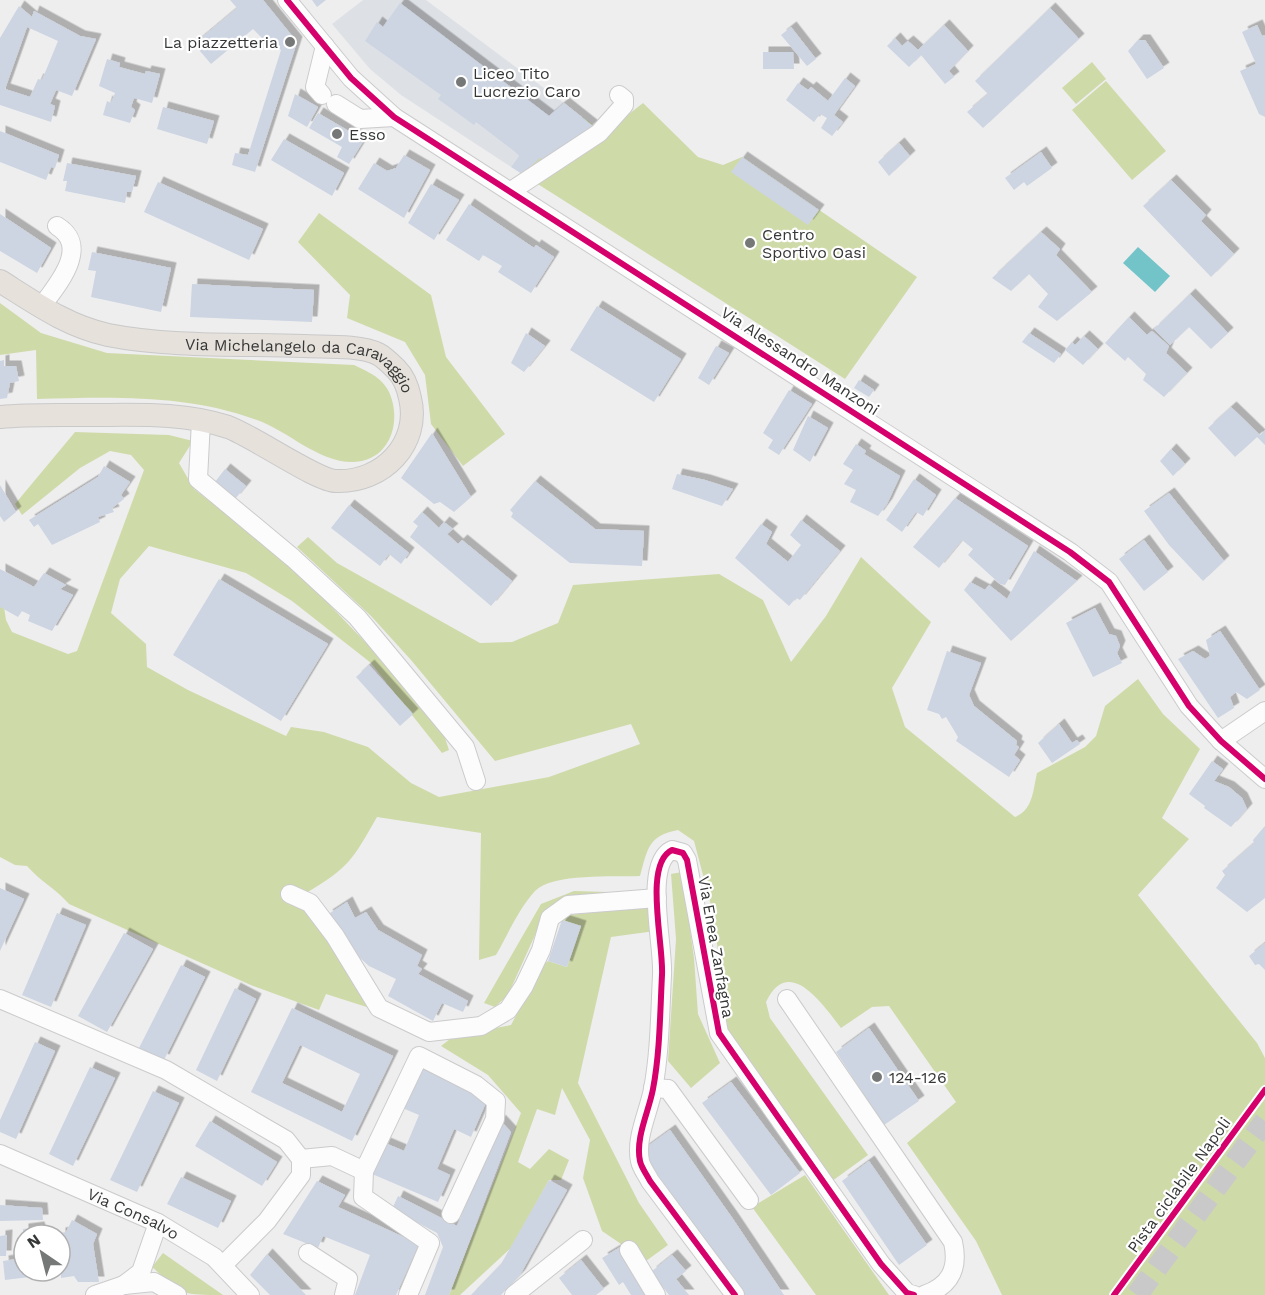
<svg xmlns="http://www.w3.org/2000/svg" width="1265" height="1295" font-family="'Work Sans',sans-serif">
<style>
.built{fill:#dde0e5}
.green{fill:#cfdaa9}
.water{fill:#72c4c8}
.building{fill:#cdd5e2;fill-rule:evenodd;filter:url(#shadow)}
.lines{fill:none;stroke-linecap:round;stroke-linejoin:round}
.major-tunnel{stroke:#c9c9ca;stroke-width:22;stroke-dasharray:22 11;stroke-linecap:butt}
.minor-casing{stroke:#cbcbcc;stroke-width:20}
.major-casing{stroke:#c9c9ca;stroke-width:24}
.minor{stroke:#fcfcfd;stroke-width:18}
.major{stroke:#e6e1db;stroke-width:22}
.cycleway-casing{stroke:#fff;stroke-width:10}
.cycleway{stroke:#d6006c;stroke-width:6}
.poi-dot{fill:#767777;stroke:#fff;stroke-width:2}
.labels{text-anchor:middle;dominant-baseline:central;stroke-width:4.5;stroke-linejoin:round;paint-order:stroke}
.poi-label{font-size:16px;fill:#363737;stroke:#fff;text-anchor:start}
.street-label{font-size:16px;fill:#363737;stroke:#fff}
</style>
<defs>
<filter id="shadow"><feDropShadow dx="5.5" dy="-5.5" stdDeviation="0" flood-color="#0004"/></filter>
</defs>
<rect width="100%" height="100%" fill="#eeeeef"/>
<path class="built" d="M363,0H426L564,103L514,151L519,156L511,167L401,95L370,69L332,24Z"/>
<path class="green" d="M1092,62L1106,79L1076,104L1062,88Z
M1106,81L1166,151L1132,180L1072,110Z
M643,103L698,157L723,165L742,157L917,277L845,379L522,174L582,117L605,133Z
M319,213L431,295L446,357L505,434L463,466L431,424L425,375L405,342L347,318L350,295L298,242Z
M0,303L41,333L107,353L354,365C371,373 387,380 392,400C400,428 387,462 352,462C318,462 288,431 257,420C186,394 112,397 37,399L36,350L0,355Z
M75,432L169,435L193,441L179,463L194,489L277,553L323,598L367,644L444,735L449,750L442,753L371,663L292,601L246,573L149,546L120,579L111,613L146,644L147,667L188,690L286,736L291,727L324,732L368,747L411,783L439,797L549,777L640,744L631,724L495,761L411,660L371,616L297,547L308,537L337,563L480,643L512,642L558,623L573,585L719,574L763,600L791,662L826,616L861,557L931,622L892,688L905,727L1015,817C1033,810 1033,790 1037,773L1085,747L1096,736L1105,706L1138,679L1163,714L1200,749L1162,818L1189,839L1138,895L1257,1043L1265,1058V1295H1002L976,1241L907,1143L956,1102L889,1006L872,1007L841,1028C823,1005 789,954 766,1002L770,1018L868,1155L828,1184L721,1032L719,959L713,913L694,841L678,830C648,836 648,848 640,876C615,877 552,873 535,891C518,910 508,934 496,955L479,960L481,833L377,817C353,859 349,868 306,893L376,1010L326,994L319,1010L253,986L69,904C56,889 40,881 27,866L15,865L0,857V605L4,607L6,620L12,632L68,654L77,651L144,470L131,455L110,451L80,468L22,515L15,504Z
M682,872L694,958L698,1014L720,1063L691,1088L668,1061L676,939L671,874Z
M574,891L608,892L575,898L540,924L508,995L495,1007L484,1003L541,904Z
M651,907L655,931L611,937L578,1083L639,1203L668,1245L646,1261L602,1231L583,1178L590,1140L562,1088L555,1115L537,1109L518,1162L530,1169L549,1149L569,1160L561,1180H549L512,1247L460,1295H449L521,1113L488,1075L441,1046L454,1036L511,1025L542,966L548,961L567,967L581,926L562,920L568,915Z
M805,1175L889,1295H816L752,1207Z
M163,1253L223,1295C180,1295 184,1295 152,1267Z"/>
<path class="water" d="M1138,247L1170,276L1155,292L1123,263Z"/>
<path class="building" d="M230,0H263L297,42L255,172L232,165L235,153L248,155L281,50L265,41L253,29L211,64L194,44L237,8Z
M312,0H326L317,7Z
M400,3L549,116L564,103L593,126L544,161L540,158L522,174L511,167L519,156L514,151L476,122L474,125L438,99L441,95L365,41L377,22L383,27Z
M19,6L32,17L34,11L80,36L96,39L72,96L56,90L50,104L55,106L51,122L0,105V38ZM27,27L58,41L42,80L38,79L30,97L5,89Z
M1050,8L1079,39L983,128L967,112L988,94L975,81Z
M944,25L968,51L949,71L954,77L945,84L921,55L909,67L887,46L895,38L902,46L908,41L918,50Z
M1257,25L1262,36L1265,35V117L1259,114L1240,71L1256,64L1242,32Z
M791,27L816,59L807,66L781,35Z
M1138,40H1145L1164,68L1147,79L1128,51Z
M763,52H793L794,69H763Z
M107,59L120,63L119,67L145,74L146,71L160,74L152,103L134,98L131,107L135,110L130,123L103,115L107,101L111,103L115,93L99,86Z
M845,78L855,86L834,115L843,122L832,136L821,128L827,118L820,114L814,122L786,100L798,83L808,90L811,87L828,101Z
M295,94L318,107L307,127L288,116Z
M163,107L214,121L207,144L157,129Z
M318,113L364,140L349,164L337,157L342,147L309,128Z
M0,131L59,155L55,168L51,167L46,180L0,162Z
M284,139L344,173L332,196L271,160Z
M899,143L910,156L889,176L878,162Z
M1041,152L1052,168L1027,186L1024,182L1014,190L1005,178Z
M404,155L430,170L404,218L358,189L374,163L387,171L396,168Z
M742,157L819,210L808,225L731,172Z
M67,163L136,176L132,192H127L125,203L65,191L67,181H63Z
M1171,180L1206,215L1201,221L1234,254L1211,277L1143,206Z
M158,182L263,229L249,260L144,212Z
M431,184L459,200L434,240L408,223Z
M469,204L534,248L536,245L554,257L531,293L498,272L502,266L483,255L479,261L446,240Z
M0,214L51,248L37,273L0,251Z
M1041,232L1060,249L1056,255L1092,292L1057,321L1038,307L1048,294L1029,274L1011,291L992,278Z
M92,252L171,268L161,312L91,297L96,271L88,270Z
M192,284L314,290L312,322L190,317Z
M1190,294L1228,333L1211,349L1189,327L1170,345L1154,329Z
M597,306L681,359L654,402L570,350Z
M1129,317L1147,335L1152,331L1169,346L1166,353L1187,373L1164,397L1143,380L1146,374L1128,357L1125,361L1105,343Z
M526,333L545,346L524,372L511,363Z
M1029,333L1061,354L1054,363L1022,342Z
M1084,336L1098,349L1083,365L1065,350L1072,342L1075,345Z
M716,346L729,353L709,385L698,378Z
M4,360V366H16L19,381L10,383L7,398L0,399V361Z
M859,380L874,390L869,397L854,388Z
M789,390L812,404L779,455L768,448L773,440L763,433Z
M1231,407L1260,435L1265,430V445L1257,437L1235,457L1208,428Z
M808,416L828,428L810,462L793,450Z
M432,433L471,497L454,512L440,502L434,504L401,478Z
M856,444L866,451L864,454L900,476L887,504L878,516L850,502L856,490L844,484L853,470L843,464Z
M1171,449L1185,464L1173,476L1160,461Z
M104,466L130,482L121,495L124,499L112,508L114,512L98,517L100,522L52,545L38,524L34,527L29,520L98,477Z
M225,469L246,486L235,499L215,482Z
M677,474L705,480L733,489L722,506L672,489Z
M914,479L936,495L923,516L916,512L902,532L886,520Z
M535,481L595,529L644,531L642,566L570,563L511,517L513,513L510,510Z
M0,485L16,512L4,522L0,516Z
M1169,493L1224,561L1203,581L1169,545L1144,511Z
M955,498L1028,546L1005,585L1000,584L968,555L973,549L962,540L939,568L913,547Z
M349,505L409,553L401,564L389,554L380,566L331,528Z
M422,512L439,528L444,522L453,529L447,534L458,544L462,540L512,581L491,606L410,537L418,526L413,522Z
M801,520L840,551L800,600L796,598L789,606L735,558L761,524L772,532L766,544L788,562L801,545L790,535Z
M1144,540L1168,572L1144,591L1119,559Z
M1034,551L1077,581L1011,641L964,590L970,582L985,590L989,585L1007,599Z
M0,569L34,587L44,573L66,585L60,589L73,595L52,631L28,621L30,615L22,611L18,617L0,607Z
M219,579L328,644L281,721L173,655Z
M1095,608L1109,634L1116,636L1120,646L1117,653L1122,663L1093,677L1066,623Z
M1220,631L1260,690L1247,699L1236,692L1230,697L1234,708L1218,718L1178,659L1193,651L1205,659L1210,656L1206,640Z
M947,651L981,663L969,695L974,706L1017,741L1016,745L1019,747L1014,755L1020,760L1009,777L956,741L958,737L946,717L942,719L939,714L927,710Z
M369,665L413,714L400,726L356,677Z
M1059,724L1072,743L1077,740L1080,744L1052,763L1038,743Z
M1212,761L1223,769L1214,781L1229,787L1242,798L1247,809L1231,827L1204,808L1205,806L1189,794Z
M1265,826V898L1247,912L1216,888L1225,875L1222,871L1254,843L1253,840Z
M0,888L24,899L0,951Z
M347,902L355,918L366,912L378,930L422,955L417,966L422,969L418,974L468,1001L463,1012L442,1003L433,1021L388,996L396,979L369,966L353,952L327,915Z
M57,913L86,925L51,1007L22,995Z
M562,920L581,926L567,967L548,961Z
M124,933L153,949L107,1032L78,1016Z
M1265,943V970L1259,964L1255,965L1249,956Z
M181,965L205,977L164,1060L139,1048Z
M235,988L256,999L217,1081L196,1070Z
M292,1008L393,1056L352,1141L251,1092ZM300,1045L360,1074L342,1112L282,1083Z
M869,1028L919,1101L884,1125L836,1052Z
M35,1042L55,1051L16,1139L0,1132V1120Z
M90,1067L115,1078L73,1166L49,1154Z
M417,1067L488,1098L471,1137L454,1129L437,1169L450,1175L438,1202L372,1174L385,1143L404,1151L419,1115L400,1107Z
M731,1082L800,1173L771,1195L702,1103Z
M153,1091L179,1103L137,1192L110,1180Z
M500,1120L511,1132L449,1295H425L443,1247L437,1233L392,1209L398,1196L457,1226Z
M210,1121L277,1162L262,1186L195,1146Z
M670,1130L733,1219L784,1295H742L641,1151Z
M869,1161L927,1245L899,1265L842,1181Z
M181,1177L231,1201L218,1228L167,1204Z
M549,1180L567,1190L520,1275L501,1295H471L501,1264Z
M317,1181L345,1195L338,1207L419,1244L396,1295H355L370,1255L323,1236L318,1248L283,1234Z
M0,1205L42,1208L43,1220L0,1221Z
M72,1220L97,1234L93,1244L99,1282H78L74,1276L61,1278L60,1233L66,1232Z
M39,1227L41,1235H23V1229Z
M7,1235L6,1256H0V1236Z
M622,1246L651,1295H631L623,1282L619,1285L602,1258Z
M267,1254L306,1295H270L250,1275Z
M672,1255L686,1271L676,1279L689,1295H669L651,1272Z
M24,1258V1271H45L46,1275L5,1280L3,1261Z
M581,1260L604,1289L596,1295H572L559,1278Z"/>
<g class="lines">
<path class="major-tunnel" d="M1137,1295L1265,1121"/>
<g class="minor-casing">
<g id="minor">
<path d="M287,0L351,78L394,117L1070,552L1109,582L1189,706L1221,741L1265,779"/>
<path d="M322,95L315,87L325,46"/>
<path d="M336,104L360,119L394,117"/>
<path d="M511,191L599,133L624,105V99L619,95"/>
<path d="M41,307C57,285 91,247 57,226"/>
<path d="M201,421L198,479L293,558L357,617L465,747L476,781"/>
<path d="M1221,741L1265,711"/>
<path d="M290,894L310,903L335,936L379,1008L429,1032L481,1026L508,1010L524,986L541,950L550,918L568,905L657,898"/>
<path d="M0,999L166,1070L286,1140L301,1159V1175L267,1221L223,1265"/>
<path d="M787,999L953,1242C959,1269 950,1286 924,1295"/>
<path d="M653,1088L668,1089L749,1200"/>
<path id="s1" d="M0,1154L158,1223L214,1257L250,1295"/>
<path d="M301,1159L332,1156L364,1171L419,1056L476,1085L496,1101L495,1119L451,1214"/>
<path d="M364,1171L363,1197L430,1243L408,1295"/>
<path d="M629,1250L656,1295"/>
<path d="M308,1253L348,1279L344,1295"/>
<path d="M124,1285L141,1272L158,1223"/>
<path d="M95,1295L124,1285L154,1282L177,1295"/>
<path d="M514,1295L583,1240"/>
<path d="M735,1295L650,1181C647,1175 641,1167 640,1161C635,1138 649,1111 653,1089C660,1052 660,1013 662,975C664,945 643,864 672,850L683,853L687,860L719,1033L881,1264L907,1293L914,1295"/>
</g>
</g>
<g class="major-casing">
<g id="major">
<path id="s2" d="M0,281C35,303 67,326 108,335C168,347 242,344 304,346C324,347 360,345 378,354C384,357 391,364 396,369C403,376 408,388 410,398C421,443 383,483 336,481C317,481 253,436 228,427C183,412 135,415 89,415C59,415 29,414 0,417"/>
</g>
</g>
<use href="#minor" class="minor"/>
<use href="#major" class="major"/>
<g class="cycleway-casing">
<path id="cycleway" d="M287,0L351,78L394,117L1070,552L1109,582L1189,706L1221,741L1265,779
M735,1295L650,1181C647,1175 641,1167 640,1161C635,1138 649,1111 653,1089C660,1052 660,1013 662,975C664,945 643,864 672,850L683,853L687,860L719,1033L881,1264L907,1293L914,1295
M1114,1295L1265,1090"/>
</g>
<use href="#cycleway" class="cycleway"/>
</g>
<g class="poi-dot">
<circle cx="290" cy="42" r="6"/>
<circle cx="461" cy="82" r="6"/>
<circle cx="337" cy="134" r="6"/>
<circle cx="750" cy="243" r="6"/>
<circle cx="877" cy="1077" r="6"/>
</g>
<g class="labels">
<g class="poi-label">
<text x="278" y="42" text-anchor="end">La piazzetteria</text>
<text x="473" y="73">Liceo Tito<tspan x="473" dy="18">Lucrezio Caro</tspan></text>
<text x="349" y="134">Esso</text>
<text x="762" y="234">Centro<tspan x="762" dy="18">Sportivo Oasi</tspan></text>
<text x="889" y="1077">124-126</text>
</g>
<g class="street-label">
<text transform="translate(800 361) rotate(33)">Via Alessandro Manzoni</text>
<text stroke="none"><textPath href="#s2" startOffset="321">Via Michelangelo da Caravaggio</textPath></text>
<text transform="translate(716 947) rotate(80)">Via Enea Zanfagna</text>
<text transform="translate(1179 1185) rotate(-54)">Pista ciclabile Napoli</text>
<text stroke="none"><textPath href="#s1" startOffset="146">Via Consalvo</textPath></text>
</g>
</g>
<g transform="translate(42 1253) rotate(325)"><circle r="28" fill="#ffffff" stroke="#afafaf" stroke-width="1.5"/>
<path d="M0-4.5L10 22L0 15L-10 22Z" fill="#767777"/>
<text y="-9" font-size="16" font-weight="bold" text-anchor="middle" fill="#363737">N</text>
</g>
</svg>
